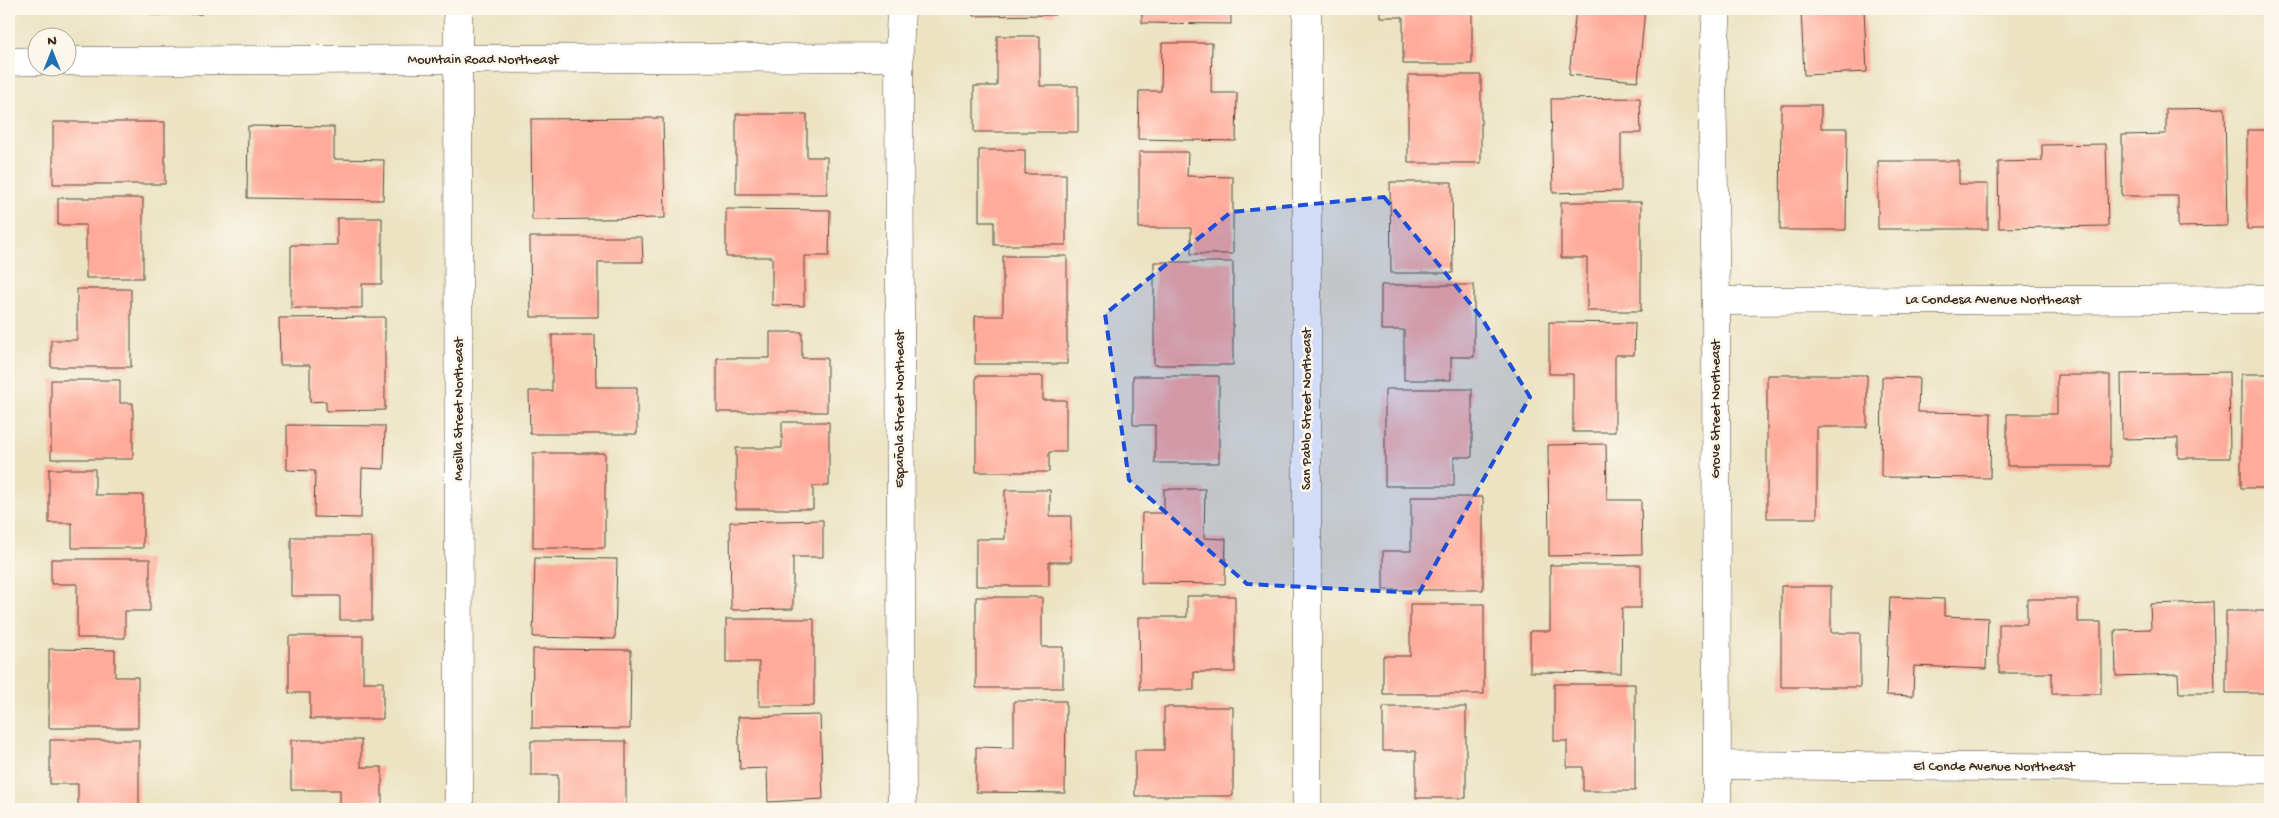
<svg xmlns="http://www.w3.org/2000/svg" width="2279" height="818" font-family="'Gochi Hand',sans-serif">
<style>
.building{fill:#ffaa9a}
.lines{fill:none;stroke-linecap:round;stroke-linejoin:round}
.minor-casing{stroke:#554637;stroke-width:29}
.minor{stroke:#fff;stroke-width:28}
.marked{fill:#1d4ed8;fill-opacity:0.2;stroke:#1d4ed8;stroke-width:4;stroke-dasharray:10 6;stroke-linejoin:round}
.labels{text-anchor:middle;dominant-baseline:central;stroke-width:5;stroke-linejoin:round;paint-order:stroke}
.street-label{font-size:14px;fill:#3b2a1e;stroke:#fbf7ec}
</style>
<rect width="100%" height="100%" fill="#fbf7ec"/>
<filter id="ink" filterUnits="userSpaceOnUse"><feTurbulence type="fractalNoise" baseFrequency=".02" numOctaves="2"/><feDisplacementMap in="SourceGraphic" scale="10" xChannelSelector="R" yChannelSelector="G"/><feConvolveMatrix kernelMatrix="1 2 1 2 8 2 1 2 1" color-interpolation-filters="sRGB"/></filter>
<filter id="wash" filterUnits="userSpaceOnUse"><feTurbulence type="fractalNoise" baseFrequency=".0096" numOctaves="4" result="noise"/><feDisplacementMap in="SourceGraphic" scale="20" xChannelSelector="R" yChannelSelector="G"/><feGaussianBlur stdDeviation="1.12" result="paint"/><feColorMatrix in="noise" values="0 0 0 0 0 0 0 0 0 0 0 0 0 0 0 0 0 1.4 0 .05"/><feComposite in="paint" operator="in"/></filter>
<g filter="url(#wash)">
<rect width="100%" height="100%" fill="#ebe3c2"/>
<g id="blocks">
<path class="building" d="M152,9H201L202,14L152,15Z
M973,9H1055V15L973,16Z
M1142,9H1231V24L1142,23Z
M1380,9H1472V64H1403V17H1380Z
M1576,9H1645L1638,81L1569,75Z
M1801,9H1864L1867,72L1804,75Z
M997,36H1040V86H1078V132H974V86H997Z
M1162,43H1212L1211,93H1237L1236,141L1138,139L1139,91H1161Z
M1408,75H1481V163H1408Z
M1640,98L1641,133H1621V191L1553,193L1551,99Z
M1781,105H1821V128H1847L1846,230H1780Z
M2225,108L2227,226L2178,227V196H2122V135L2166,134V109Z
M736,114H807V157H827V194H736Z
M663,118L665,218L532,220L531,119Z
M53,122H165V184H53Z
M248,126L334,127V159L384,160L383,200L247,198Z
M2247,130H2270V229H2247Z
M2106,144L2108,226L1999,228L1998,162L2042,161V145Z
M979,150H1025V174H1066V245H994V222H979Z
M1139,152H1188L1187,176L1233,177V254H1191V228H1139Z
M1878,161H1959V184H1988V229H1878Z
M1390,182H1452L1453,273H1391Z
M58,198H143V278H86V225H58Z
M1561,202H1641V311H1587V258H1561Z
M726,209L830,210L829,256H804V306L772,305V257H726Z
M337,218H382V284H362V308H291V245H337Z
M530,237H642L643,262H598V317H531Z
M1003,256H1067V364H975V316H1003Z
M1154,262H1233V365H1154Z
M1381,285H1474V357H1451V380H1404V330H1381Z
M77,289H131V367H51V340H77Z
M385,317V410L326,411V401L310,402V365H280L279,318Z
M1549,322L1635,323L1634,355H1615V432H1573V374H1549Z
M770,332H802V358H827V412H717V358H770Z
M552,335H595L596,387H637V434H530L529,391H552Z
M2229,372L2230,458H2178V438L2122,439L2121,374Z
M2241,374H2270V488H2241Z
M1767,375H1867V427H1817V518H1767Z
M2057,375H2110V466H2007V414H2057Z
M976,376H1043V400H1066V452H1049V472H976Z
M1133,376H1219V463H1155V425H1133Z
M1882,377L1919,378L1918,412L1991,413L1990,478L1881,477Z
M51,380H120V403H133V459H51Z
M1385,389H1472V457H1454V486H1385Z
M782,422H829V486H813V509H736V448H782Z
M287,425L385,426L384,469L362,468L361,518L314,517L315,471L287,470Z
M1606,444L1607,500H1641L1642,554L1549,556L1548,445Z
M533,453H605V548H533Z
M49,469H95V495H143V548H72V523H49Z
M1164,489H1205L1204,538L1226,539L1225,584L1141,583L1142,513H1164Z
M1005,490H1050V516H1071V562H1049V586H976V539H1005Z
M1411,497H1483V590H1383V551H1411Z
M823,520V557H793V609L731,610L730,522Z
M291,537H372V620H340V596H291Z
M535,558L617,559L615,639L533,637Z
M51,559H150V611H125V638H77V584H51Z
M1550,565H1641V608H1622L1621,673L1530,672V631H1550Z
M1781,586H1831V633H1860V687H1781Z
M1187,596H1235V672H1194V690H1140L1139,617H1187Z
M976,597H1042V647H1063V688H976Z
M1890,597L1944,599V616L1988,618L1986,669L1914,666L1913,696L1886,695Z
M2027,599H2078V622H2101V694H2052V673H1999V624H2027Z
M2213,602L2215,693H2179L2178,674L2116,676L2115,630L2151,629L2150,604Z
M1410,604H1484V694H1383V656H1410Z
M2226,611H2270V693H2226Z
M726,619H814V706H759V662H726Z
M289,636H363V682H383V719H310V693H289Z
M49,649L115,650V677H138V728H49Z
M533,649L631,650L630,729L532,728Z
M1554,684H1635V791H1583V767H1567V741H1554Z
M1014,701H1066L1065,793L976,792V747L1014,748Z
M1164,707H1233V796H1135V750H1164Z
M1383,707H1466V798H1416V751H1383Z
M820,715L823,799L768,802L767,768L740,769L738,717Z
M50,740H139V809H78V784H50Z
M291,740H361V767H382V809H340V790H291Z
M531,741H626V809H558V775H531Z
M1143,807H1233V809H1143Z"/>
</g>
</g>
<g filter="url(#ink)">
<use href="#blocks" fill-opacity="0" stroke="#554637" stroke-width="1"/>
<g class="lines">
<g class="minor-casing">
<path id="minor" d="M458,9L459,809
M901,9L899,57L902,809
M1307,9V809
M1717,9L1712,83L1716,301L1717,809
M68,61L899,57
M9,62L38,61
M1716,301L2270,299
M1717,765L2270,769"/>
</g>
<use href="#minor" class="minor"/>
</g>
</g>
<path class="marked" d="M1384,197L1481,317L1530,397L1419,593L1247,584L1129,480L1105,314L1231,212Z"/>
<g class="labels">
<g class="street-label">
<text x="483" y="60">Mountain Road Northeast</text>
<text x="1993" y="300">La Condesa Avenue Northeast</text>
<text transform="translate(459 409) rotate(-90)">Mesilla Street Northeast</text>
<text transform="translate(900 409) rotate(-90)">Española Street Northeast</text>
<text transform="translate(1307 409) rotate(-90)">San Pablo Street Northeast</text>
<text transform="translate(1716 409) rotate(-90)">Grove Street Northeast</text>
<text x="1994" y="767">El Conde Avenue Northeast</text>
</g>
</g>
<rect width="2279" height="818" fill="none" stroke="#fbf7ec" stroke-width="30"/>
<g transform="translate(52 52)"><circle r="24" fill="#fbf7ec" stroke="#aea59a"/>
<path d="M0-4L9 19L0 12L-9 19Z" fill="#1f6fb2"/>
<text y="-8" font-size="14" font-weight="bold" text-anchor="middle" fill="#3b2a1e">N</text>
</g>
</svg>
